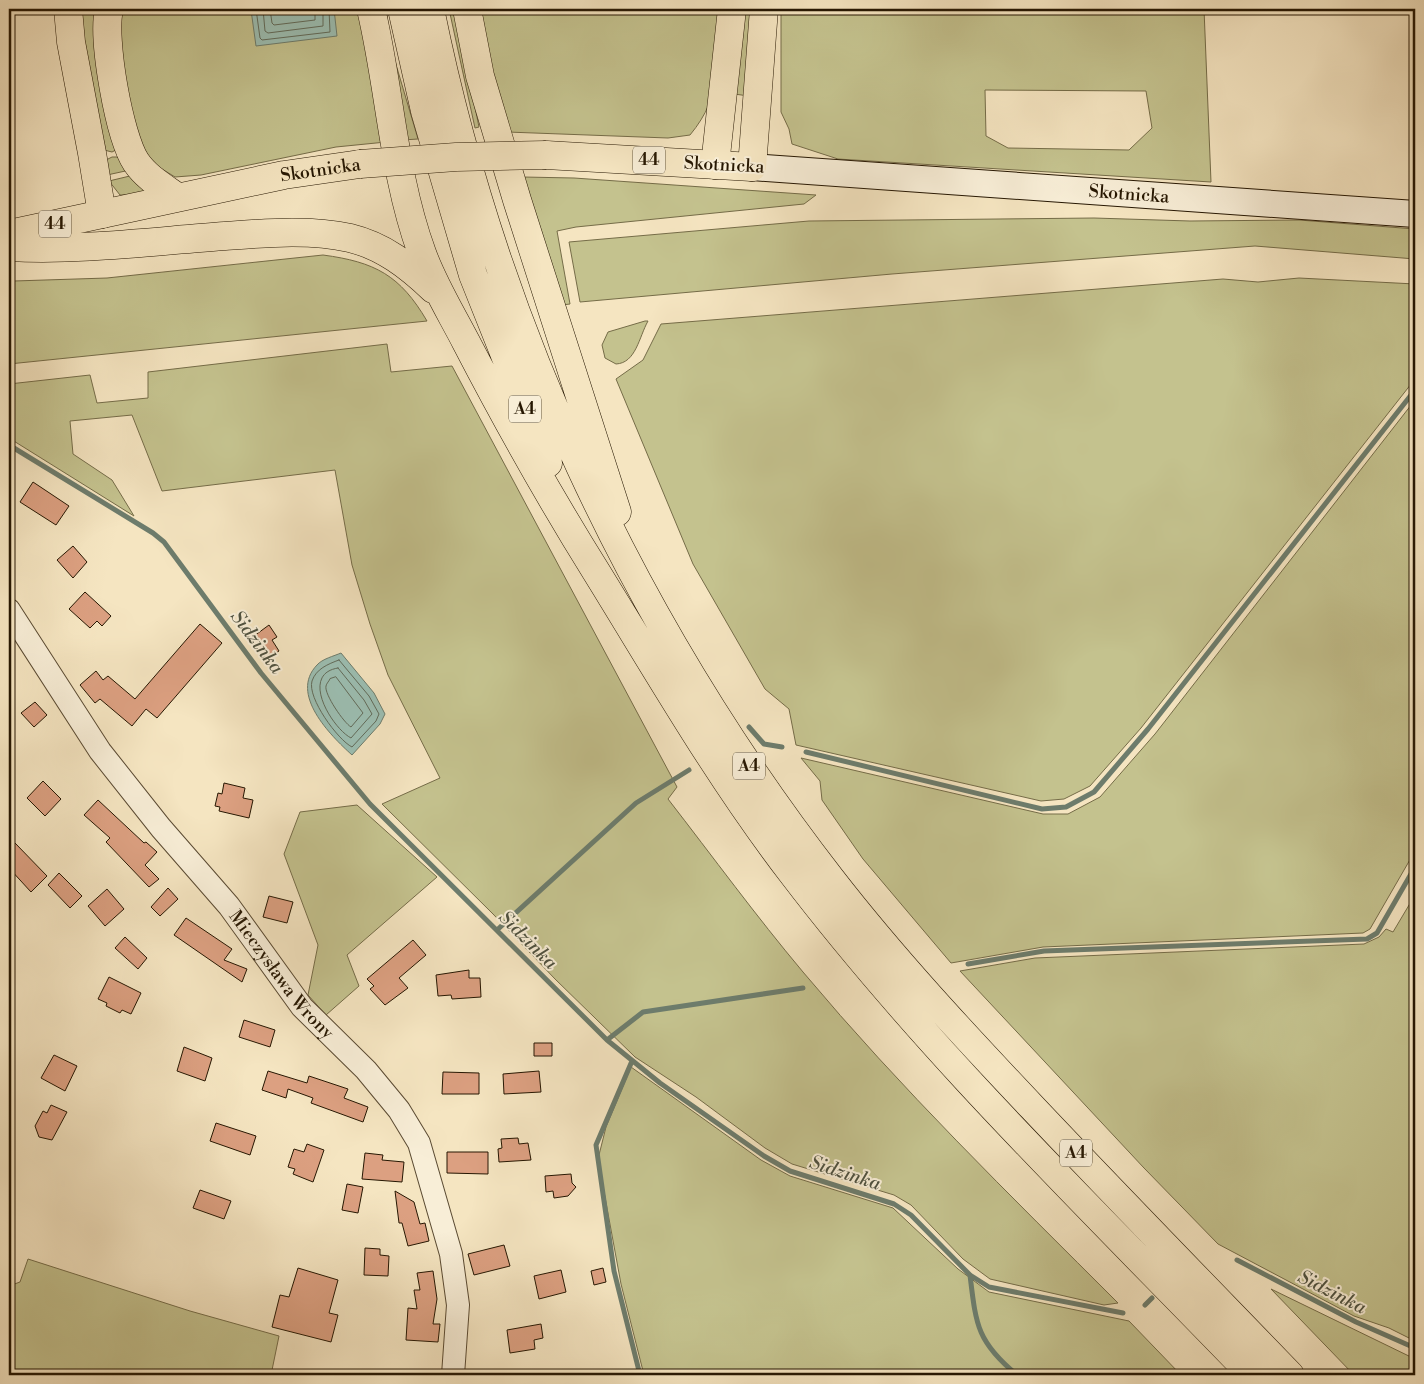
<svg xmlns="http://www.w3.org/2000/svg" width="1424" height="1384" font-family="'Libre Bodoni',serif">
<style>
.green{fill:#c4c28e;stroke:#756c48;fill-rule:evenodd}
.water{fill:#9cbfb3;stroke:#6d7c6c}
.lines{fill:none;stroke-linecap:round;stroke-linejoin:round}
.shore{stroke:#616b5a;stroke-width:1}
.stream{stroke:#6d7c6c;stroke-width:5}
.building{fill:#dca081;stroke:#261702}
.tertiary-casing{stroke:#5a4a32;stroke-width:24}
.secondary-casing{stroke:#261702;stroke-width:28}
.primary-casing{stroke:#261702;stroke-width:29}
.motorway-casing{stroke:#261702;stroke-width:29}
.tertiary{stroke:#f8eed7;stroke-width:22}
.secondary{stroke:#f8eed7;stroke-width:26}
.primary{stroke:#f5e5c1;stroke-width:28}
.motorway{stroke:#f5e5c1;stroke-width:28}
.primary-bridge-casing{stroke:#261702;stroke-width:29;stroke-linecap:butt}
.primary-bridge{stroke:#f5e5c1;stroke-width:28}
.labels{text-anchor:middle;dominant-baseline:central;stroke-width:4;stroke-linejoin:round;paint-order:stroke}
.shield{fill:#f8eed7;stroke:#655842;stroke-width:1}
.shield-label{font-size:16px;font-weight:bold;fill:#261702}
.street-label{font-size:18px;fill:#261702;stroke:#f8eed7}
.water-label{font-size:19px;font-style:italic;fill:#4f5240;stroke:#f8eed7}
</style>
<rect width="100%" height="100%" fill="#f5e5c1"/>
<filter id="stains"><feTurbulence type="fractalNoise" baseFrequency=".004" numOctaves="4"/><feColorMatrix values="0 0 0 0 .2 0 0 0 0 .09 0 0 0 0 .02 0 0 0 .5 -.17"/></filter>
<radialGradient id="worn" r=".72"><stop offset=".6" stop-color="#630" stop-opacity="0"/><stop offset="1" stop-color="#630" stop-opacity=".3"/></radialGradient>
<path class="green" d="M78,9H96C91,56 107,103 118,149L112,152L104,150Z
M118,9H359L386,142L336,147L201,175L175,177L146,159L117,77Z
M379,9H386L392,51L418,139L403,140Z
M449,9H458V24L479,127L475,128Z
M481,9H719C718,59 724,94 690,135L668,138L507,132L487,68Z
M739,9H754L749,96L734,94Z
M781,9H1204L1211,182L838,159L792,144L789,129L781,112ZM985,90L1146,91L1152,128L1129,150L1008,148L986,136Z
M112,157H117L130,170L107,175L106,160Z
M134,175L151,189L132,195H120L109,181Z
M523,177L574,178L816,195L804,204L576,227L557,231L570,304L562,305Z
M1094,218L1190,221L1299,220L1415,229V259L1255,246L892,274L580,302L569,242L809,221Z
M323,255C375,262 400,275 427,321L9,364V309L14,281L107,278Z
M1299,278L1415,284V379L1141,728L1090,786L1064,799L1041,801L796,745L789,709L765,689L693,564L616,379L643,360L661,324L1223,279L1258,282Z
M645,321H648C639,337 636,363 616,364L605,358L602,345L608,332Z
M387,344L391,372L452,366L677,787L668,799C713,857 756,916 803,972C901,1089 1010,1195 1118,1303L1104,1305L990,1279L963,1259L911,1205L894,1195L792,1164L765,1148L696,1097L635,1057L555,979L493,914L382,804L440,778L388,675L370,624L352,565L335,470L162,491L132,415L70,421L73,454L112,480L134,516L9,438V384L90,375L97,403L148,398V372Z
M1415,400V851L1370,929L1363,933L1043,947L951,963L863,859L822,800L820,781L801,758L1043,814H1068L1100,797L1155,734Z
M357,805L437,877L347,955L359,986L326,1015L308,995L318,945L284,854L300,812Z
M1415,895V1341L1389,1328L1354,1316L1218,1244L1144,1168L960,971L1035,958L1364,944L1379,937L1386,929L1393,932Z
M631,1067L761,1160L790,1176L893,1208L958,1269L989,1292L1129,1321L1181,1375H644L621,1284L598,1159L606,1127Z
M28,1259L190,1311L279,1336L271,1375H9V1286L20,1282Z
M1271,1289L1415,1359V1375H1354Z"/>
<path class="water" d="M265,9H334L337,36L256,46L251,10Z
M341,653L374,693L385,714L380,724L352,755C330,735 289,694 317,665C322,659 334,656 341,653Z"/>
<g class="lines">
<path class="shore" d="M256,9L260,38L262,40L330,32L329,9
M263,9L265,31L268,33L323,26V9
M270,9L272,23L274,25L315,20V9
M339,660L369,696L379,714L376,721L352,747C338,740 307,698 312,681C316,669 328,664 339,660Z
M338,668L364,700L372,714L351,738C332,728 299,674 338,668Z
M336,677L363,713L351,727C344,723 324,694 326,686C326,684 330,680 330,679Z"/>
<path class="stream" d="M9,445L153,533L164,542L261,673L370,804L607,1040L660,1083L764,1156L790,1171L894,1204L911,1215L970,1275L989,1287L1123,1313
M749,727L764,744L782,747
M806,752L1042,809L1066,807L1094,792L1148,729L1415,390
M497,930L636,803L689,770
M968,964L1044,951L1367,939L1377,933L1415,867
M607,1040L643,1012L803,988
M632,1061L596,1145L614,1271L640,1375
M1237,1260L1356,1322L1415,1348
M970,1275C976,1325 977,1342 1017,1375
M1145,1305L1152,1298"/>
</g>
<path class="building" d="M33,482L69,506L56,525L20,502Z
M73,546L87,562L73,578L57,560Z
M85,592L111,616L102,626L97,621L90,628L69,609Z
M200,624L222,643L157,718L146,709L132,726L100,699L95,703L80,685L96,671L103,680L108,676L135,699Z
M269,625L277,637L272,640L279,651L269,658L254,636Z
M35,702L47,715L34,727L21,713Z
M43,781L61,799L45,816L27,798Z
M224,783L245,788L243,798L253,800L249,818L219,811L220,807L215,806L218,793L222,794Z
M98,800L144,843L146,842L157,852L145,865L159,879L149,887L106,842L110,838L84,815Z
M15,843L47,876L31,892L9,868V850Z
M59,873L82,896L70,908L48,885Z
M168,888L178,899L160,916L151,907Z
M107,889L124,909L105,926L88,906Z
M269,896L293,902L287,923L263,917Z
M186,918L232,949L224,960L247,969L242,982L174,935Z
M125,937L147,958L138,969L115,948Z
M413,940L426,955L399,978L408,988L385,1005L370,989L374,986L367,979Z
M469,970V978H480L481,997L452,999L451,995L438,996L436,975Z
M109,977L141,993L131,1014L122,1010L120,1013L106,1006L107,1003L98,999Z
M244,1020L275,1030L270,1047L239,1037Z
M534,1043H552V1056H534Z
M184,1047L212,1058L205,1081L177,1071Z
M54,1055L77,1066L65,1091L41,1078Z
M268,1071L307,1083L309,1076L348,1089L344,1098L368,1107L363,1122L311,1103L313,1098L288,1089L286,1098L262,1090Z
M539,1071L541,1092L504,1094L503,1074Z
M443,1072L479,1073V1094H442Z
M51,1105L67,1112L52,1140L39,1137L35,1126L43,1111L47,1113Z
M216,1123L256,1136L250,1155L210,1141Z
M518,1138L519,1144L528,1143L531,1160L499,1162L498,1149L502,1148L501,1139Z
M307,1144L324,1150L313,1182L293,1174L295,1169L288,1167L294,1149L304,1152Z
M447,1152H488V1174L447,1173Z
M365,1153L383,1155L382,1160L404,1162L402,1182L362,1179Z
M571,1174L572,1183L576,1187L568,1196L554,1198L553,1191L546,1192L545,1176Z
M347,1184L363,1187L358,1213L342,1210Z
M200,1190L231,1201L224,1219L193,1208Z
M395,1191L414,1202L420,1224L425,1223L429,1241L408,1246L402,1223H399Z
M504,1245L510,1266L474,1275L468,1254Z
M365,1248L380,1249V1255L389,1256L388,1276L364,1275Z
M298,1268L338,1280L329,1313L338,1315L331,1342L272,1327L280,1295L289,1297Z
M603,1268L606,1282L594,1285L591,1271Z
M561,1270L566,1292L539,1299L534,1276Z
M433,1271L437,1299L433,1324H440L438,1342L406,1340L408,1308L417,1309L414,1290H420L417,1273Z
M541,1324L543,1338L534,1340L535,1349L510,1353L507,1330Z"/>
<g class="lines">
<g class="tertiary-casing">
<g id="tertiary">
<path id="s1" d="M9,610L100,751L161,828L229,906L302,1007L366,1070L399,1110L419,1143L451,1254L458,1305L453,1375"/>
</g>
</g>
<g class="secondary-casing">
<g id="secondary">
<path id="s2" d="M752,167L1415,214"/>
</g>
</g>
<g class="primary-casing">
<g id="primary">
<path d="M546,155L752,167"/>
<path id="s3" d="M9,234L284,175L360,164"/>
</g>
</g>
<g class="motorway-casing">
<path id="motorway" d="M68,9L71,42L92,153L102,214
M109,9C102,39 119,136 136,162C146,177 163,187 177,197
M371,9C390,89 393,174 422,253C433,284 451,313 466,342C507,421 550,498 597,573C660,675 719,778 792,873C929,1053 1095,1212 1252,1375
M402,9L425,111L473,275L548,463
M430,9C494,325 633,624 831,879C893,959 963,1034 1033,1108C1118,1198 1204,1286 1290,1375
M467,9L480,76L517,200L617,512
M715,165L732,9
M752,167L764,9
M9,247C78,251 155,241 225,236C266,233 310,229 350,238C383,246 409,266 433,289"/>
</g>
<use href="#tertiary" class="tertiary"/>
<use href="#secondary" class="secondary"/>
<use href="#primary" class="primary"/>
<use href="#motorway" class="motorway"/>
<g class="primary-bridge-casing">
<path id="primary-bridge" d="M360,164L456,157L546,155"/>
</g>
<use href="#primary-bridge" class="primary-bridge"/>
</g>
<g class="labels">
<g class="shield">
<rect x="633" y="146.5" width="32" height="27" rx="4"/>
<rect x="39" y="210.5" width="32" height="27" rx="4"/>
<rect x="509" y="395.5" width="32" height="27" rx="4"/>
<rect x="733" y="752.5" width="32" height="27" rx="4"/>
<rect x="1060" y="1139.5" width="32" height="27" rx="4"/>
</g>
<g class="shield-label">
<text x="649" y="160">44</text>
<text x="55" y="224">44</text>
<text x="525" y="409">A4</text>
<text x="749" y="766">A4</text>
<text x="1076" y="1153">A4</text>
</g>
<g class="street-label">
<text transform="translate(724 165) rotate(3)">Skotnicka</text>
<text stroke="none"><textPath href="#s3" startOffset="318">Skotnicka</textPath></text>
<text stroke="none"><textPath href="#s2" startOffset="378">Skotnicka</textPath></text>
<text stroke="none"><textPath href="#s1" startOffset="456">Mieczysława Wrony</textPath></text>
</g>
<g class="water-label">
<text transform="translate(257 642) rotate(53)">Sidzinka</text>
<text transform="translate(528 940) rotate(45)">Sidzinka</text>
<text transform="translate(845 1173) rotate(18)">Sidzinka</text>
<text transform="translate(1332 1292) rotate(27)">Sidzinka</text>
</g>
</g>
<rect width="1424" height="1384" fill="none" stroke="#f5e5c1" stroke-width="30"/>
<rect x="10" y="10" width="1404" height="1364" fill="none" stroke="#261702" stroke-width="2.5"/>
<rect x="15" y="15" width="1394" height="1354" fill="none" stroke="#261702"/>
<rect width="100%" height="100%" filter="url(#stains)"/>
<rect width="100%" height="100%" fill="url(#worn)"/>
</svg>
